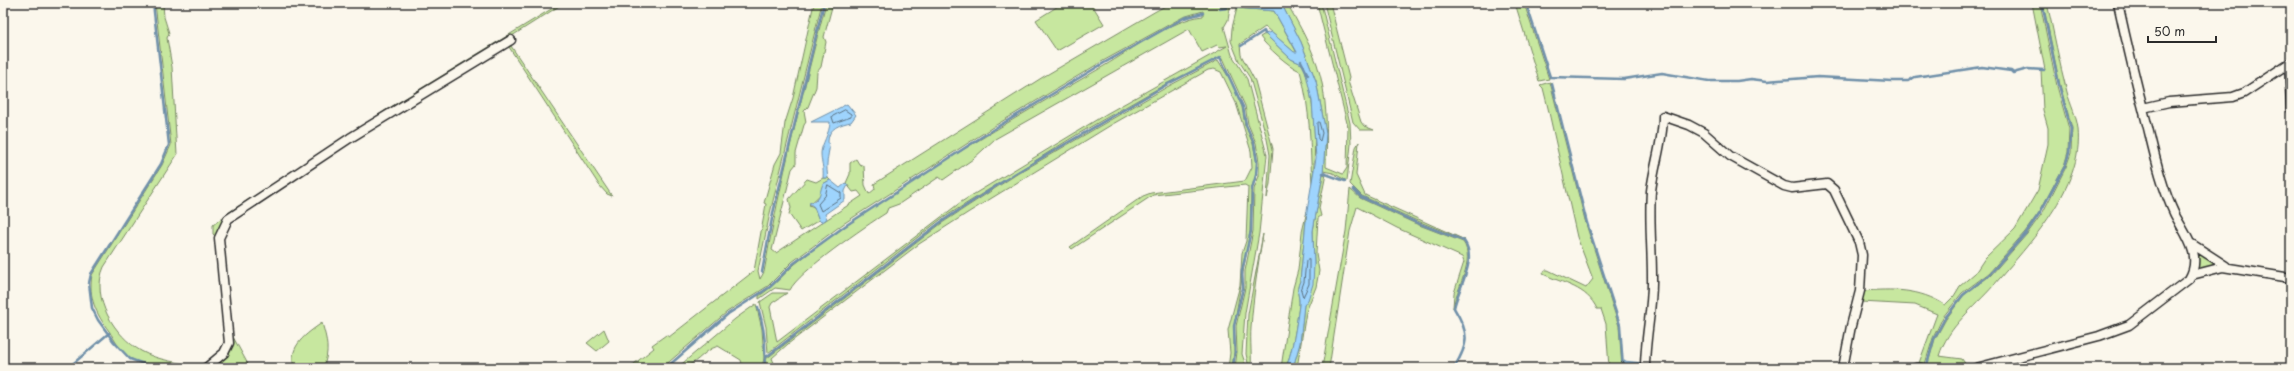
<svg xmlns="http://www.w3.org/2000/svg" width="2294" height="371" font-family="'Playpen Sans',sans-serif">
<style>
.green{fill:#c7e79f;stroke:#798965}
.water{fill:#9ed4fd;stroke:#7090a9}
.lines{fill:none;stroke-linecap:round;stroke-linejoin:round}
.shore{stroke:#596f7f;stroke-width:1}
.stream{stroke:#7090a9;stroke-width:2.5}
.street-casing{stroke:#2b2b2b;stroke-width:11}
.street{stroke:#fbf7ec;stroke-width:8}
</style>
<rect width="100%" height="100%" fill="#fbf7ec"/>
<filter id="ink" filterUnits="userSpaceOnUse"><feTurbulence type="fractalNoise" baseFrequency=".025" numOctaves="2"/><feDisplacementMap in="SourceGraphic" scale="8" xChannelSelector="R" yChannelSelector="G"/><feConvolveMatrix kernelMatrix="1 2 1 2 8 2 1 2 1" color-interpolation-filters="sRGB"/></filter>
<g filter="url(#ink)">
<path class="green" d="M155,3H163L164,17L169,33L167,38L172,67L177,155L104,267C90,298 115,336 141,351C159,361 179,362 198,367L214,356L203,368C178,368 152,371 130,358C120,352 115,340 109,331C96,314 88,297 92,275L162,165L171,145Z
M561,3H564L226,217L217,238L213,234V225L228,213L386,110Z
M814,3H822L770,213L758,271L760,279L764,272C780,181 803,92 826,3H833L824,37L826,42L821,67L817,72L816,87L808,107L804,111L806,122L804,125L796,153V164L792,169L772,250L776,253L862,196L858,191L853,192L846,183L850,174V163L856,159L859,164L864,166L865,185L869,194L875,189L874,184L1043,77L1156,11L1171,3H1231L1228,20L1224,27L1232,55L1247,79L1267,155L1259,233L1245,313L1242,354L1245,363L1243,368H1235L1237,352L1236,326L1245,288V271L1253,231L1254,189L1259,176V162L1256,143L1248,124L1245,106L1222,56L1164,85L1078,134L940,220L768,353L766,327L760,302L773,293H787L772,303L770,307L777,342L961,202L1106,114L1227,46L1219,47L1217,45L1202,52L1189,29L995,139L973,159L943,180L939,177L899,204L888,208L886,213C867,225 798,272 790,290L775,288L759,299V296C773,287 783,275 795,264C811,251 829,238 846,226C929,168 1017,117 1104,66C1131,50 1173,19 1203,16V11L1183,17L1103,61L996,125L843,224L792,262L768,286L727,312L662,368H629L654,348L652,345L666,335L669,337L754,271L766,204L764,203L775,164L781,153L785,123L793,98Z
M1063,3H1091L1104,24L1057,51L1036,20Z
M1281,3H1287C1298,23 1309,42 1317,64C1328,97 1327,132 1326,167L1343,174L1347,168L1348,127L1317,3H1321L1350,123L1351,144L1347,181L1333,173L1323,171L1326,133L1316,81L1301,42Z
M1324,3H1330L1349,78L1348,81L1361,122L1364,126L1374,130H1360L1353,122Z
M1515,3H1524L1549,79L1539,81Z
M2032,3H2040L2057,86L2069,129L2068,152L2064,166L2040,211L2025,232L1989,273L1962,293L1943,317L1933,338L1925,364L1919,363L1937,314L1915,305L1861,302L1863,291C1892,289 1919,288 1945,305L1954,296L1960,286L1975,273L1985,258L2015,229L2038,190L2048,144V128L2043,110L2041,70H2045Z
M2043,3H2047C2054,33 2059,62 2067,92C2070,104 2077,117 2078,129C2084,187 2029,244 1994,285C1975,307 1948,326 1939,356L1962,359L1968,368L1927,367L1935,339L1946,319L1964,295L1991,275L2027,234L2043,212L2066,167L2071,153L2072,128L2060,85Z
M1237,8L1274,11L1297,53L1294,52L1265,27L1240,44L1241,55L1255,81L1273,149L1270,184L1267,198L1270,155L1267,139L1250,78L1239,61L1231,41L1232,28Z
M1265,34L1291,59L1304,65C1315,100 1317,150 1312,186C1310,147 1311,109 1300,71C1288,66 1267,47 1260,37Z
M507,44L511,46L612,196L607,194L599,185Z
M1218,60L1231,81L1242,107L1245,125L1253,144L1257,163L1256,175L1251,189L1250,231L1234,326V352L1232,368H1228L1230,353L1228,330L1240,285L1242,253L1246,241L1248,187L1245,185L1153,195L1072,249L1070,247L1143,196L1151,193L1245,181L1252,167L1251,151L1236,103L1221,72L1214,69L1208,70L1111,125L969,212L919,244L788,344L772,358L776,368H765L766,359L942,223L1017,174L1167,87Z
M1550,82L1586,224L1619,326L1622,368H1609L1606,324L1601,309H1597C1587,287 1564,284 1543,274L1545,270H1548L1586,288L1593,279L1577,237L1548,108L1543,88L1540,85Z
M1359,142L1356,175L1365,195L1465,240L1415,220L1362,196L1350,184L1356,147Z
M1323,174H1326L1319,208L1321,216L1318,218L1316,253L1319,271L1316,287L1306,312L1297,368H1293L1300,343L1304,304L1314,265L1313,231Z
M823,178H828L830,180L823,184L821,194L809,205L814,207L819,220L801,231L789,214L791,208L789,199L807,179L816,182Z
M1350,189L1360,198L1414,223L1463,242C1476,260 1456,289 1453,308L1454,293L1464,262L1462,257L1397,228L1357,207L1350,231L1329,368H1322L1346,231Z
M1307,211L1300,281C1295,292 1300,295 1299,306C1296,327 1293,348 1286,368H1281L1293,288L1298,270L1302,232Z
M1263,234C1258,265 1253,297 1251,328C1250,339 1252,360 1251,368H1247L1248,363L1246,354L1248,314Z
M2198,252L2219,264L2196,271Z
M756,304L762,329L764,358L762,368H738L742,364L741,360L718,346C701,351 696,368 677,368L735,319Z
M322,323C327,340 330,351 323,368H294C288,346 306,334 322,323Z
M604,329L609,341L597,351L587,343Z
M232,335L250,368H210Z"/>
<path class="water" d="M1271,3H1281L1301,42L1316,81L1326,133L1323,173L1313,231L1314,265L1313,284L1308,300L1304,305L1300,343L1293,368H1286C1293,348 1296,327 1299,305C1300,295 1295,292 1300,281L1307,211L1316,158L1312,101L1304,65L1291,59L1265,34L1271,32L1294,52H1297L1274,11L1237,8V5L1273,7Z
M847,104L856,115L851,122C841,124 828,128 828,141C828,145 830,147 829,150C827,161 826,167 828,178H823C824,166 821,163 821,153C821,145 830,133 830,122H811Z
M830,180L840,188L846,183L848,185L845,191V200L825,214L827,219L821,222L819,220L814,207L809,203C822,200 819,192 823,184Z
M1624,361L1643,363V368H1625Z"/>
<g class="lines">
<path class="shore" d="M845,110L851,114V117L834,123L832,117Z
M1319,122L1322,133L1320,141L1318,139L1317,124Z
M828,185L841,193V198L821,211L818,204L825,196Z
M1309,260V284L1303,297L1301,290L1304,282L1306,261Z"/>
<path class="stream" d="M153,3L169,145L161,164L91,274L89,283L92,308L98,320L114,342L130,359L155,368
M1526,3L1550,77L1624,79L1662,73L1709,81H1737L1751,79L1767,81L1818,77L1892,81H1908L1915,77L1982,67L2011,71L2013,73L2028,69L2044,70
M1220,9L1227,8
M1241,46L1264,31L1265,34
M1301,61L1308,75
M1552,84L1587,223L1620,325L1623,368
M1323,173L1345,181
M1353,189L1361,197L1415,222L1464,241C1478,260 1458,288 1454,308C1470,334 1469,343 1454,368
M762,272L773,213L824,3
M758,307C764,327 767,347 764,368
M765,358L941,222L1016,173L1166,85L1220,57L1243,107L1246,125L1254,143L1257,162L1256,175L1252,189L1251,231L1242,271L1243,288L1234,326L1235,352L1233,368
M68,368L109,333
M666,368L728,314L770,287L793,264L845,226L997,127L1104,63L1184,18L1203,13
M1926,368L1934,339L1945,318L1963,295L1990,274L2026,233L2041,211L2065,166L2069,153L2071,129L2059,85L2042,3"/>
<g class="street-casing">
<path id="street" d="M2289,63L2291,109
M2143,108L2169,102L2233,97L2244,93L2291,62
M2192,244L2226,266
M2192,275L2223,267L2291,278
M206,368L224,353L229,343L219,238L228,219L350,138L511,40
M1645,368C1645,337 1653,307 1652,277C1652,248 1649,220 1651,191C1654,165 1663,142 1663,116L1689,125L1704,133L1730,156L1784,186L1792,188L1827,184L1834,190L1859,242L1862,255L1860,291L1851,326L1843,368
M1916,368H1922
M1976,368L2099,336L2129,325L2189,279C2203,256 2186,236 2175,215C2162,188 2155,157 2148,128C2137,86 2127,45 2118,3"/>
</g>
<use href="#street" class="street"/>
</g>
</g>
<rect width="2294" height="371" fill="none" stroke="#fbf7ec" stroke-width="16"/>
<rect x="8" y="8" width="2278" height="355" fill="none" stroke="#2b2b2b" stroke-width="1.5" filter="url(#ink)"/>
<path d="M2148 36v6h68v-6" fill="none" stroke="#2b2b2b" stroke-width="2"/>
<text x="2154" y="36" font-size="12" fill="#2b2b2b" stroke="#fbf7ec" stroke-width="3" paint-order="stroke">50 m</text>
</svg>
